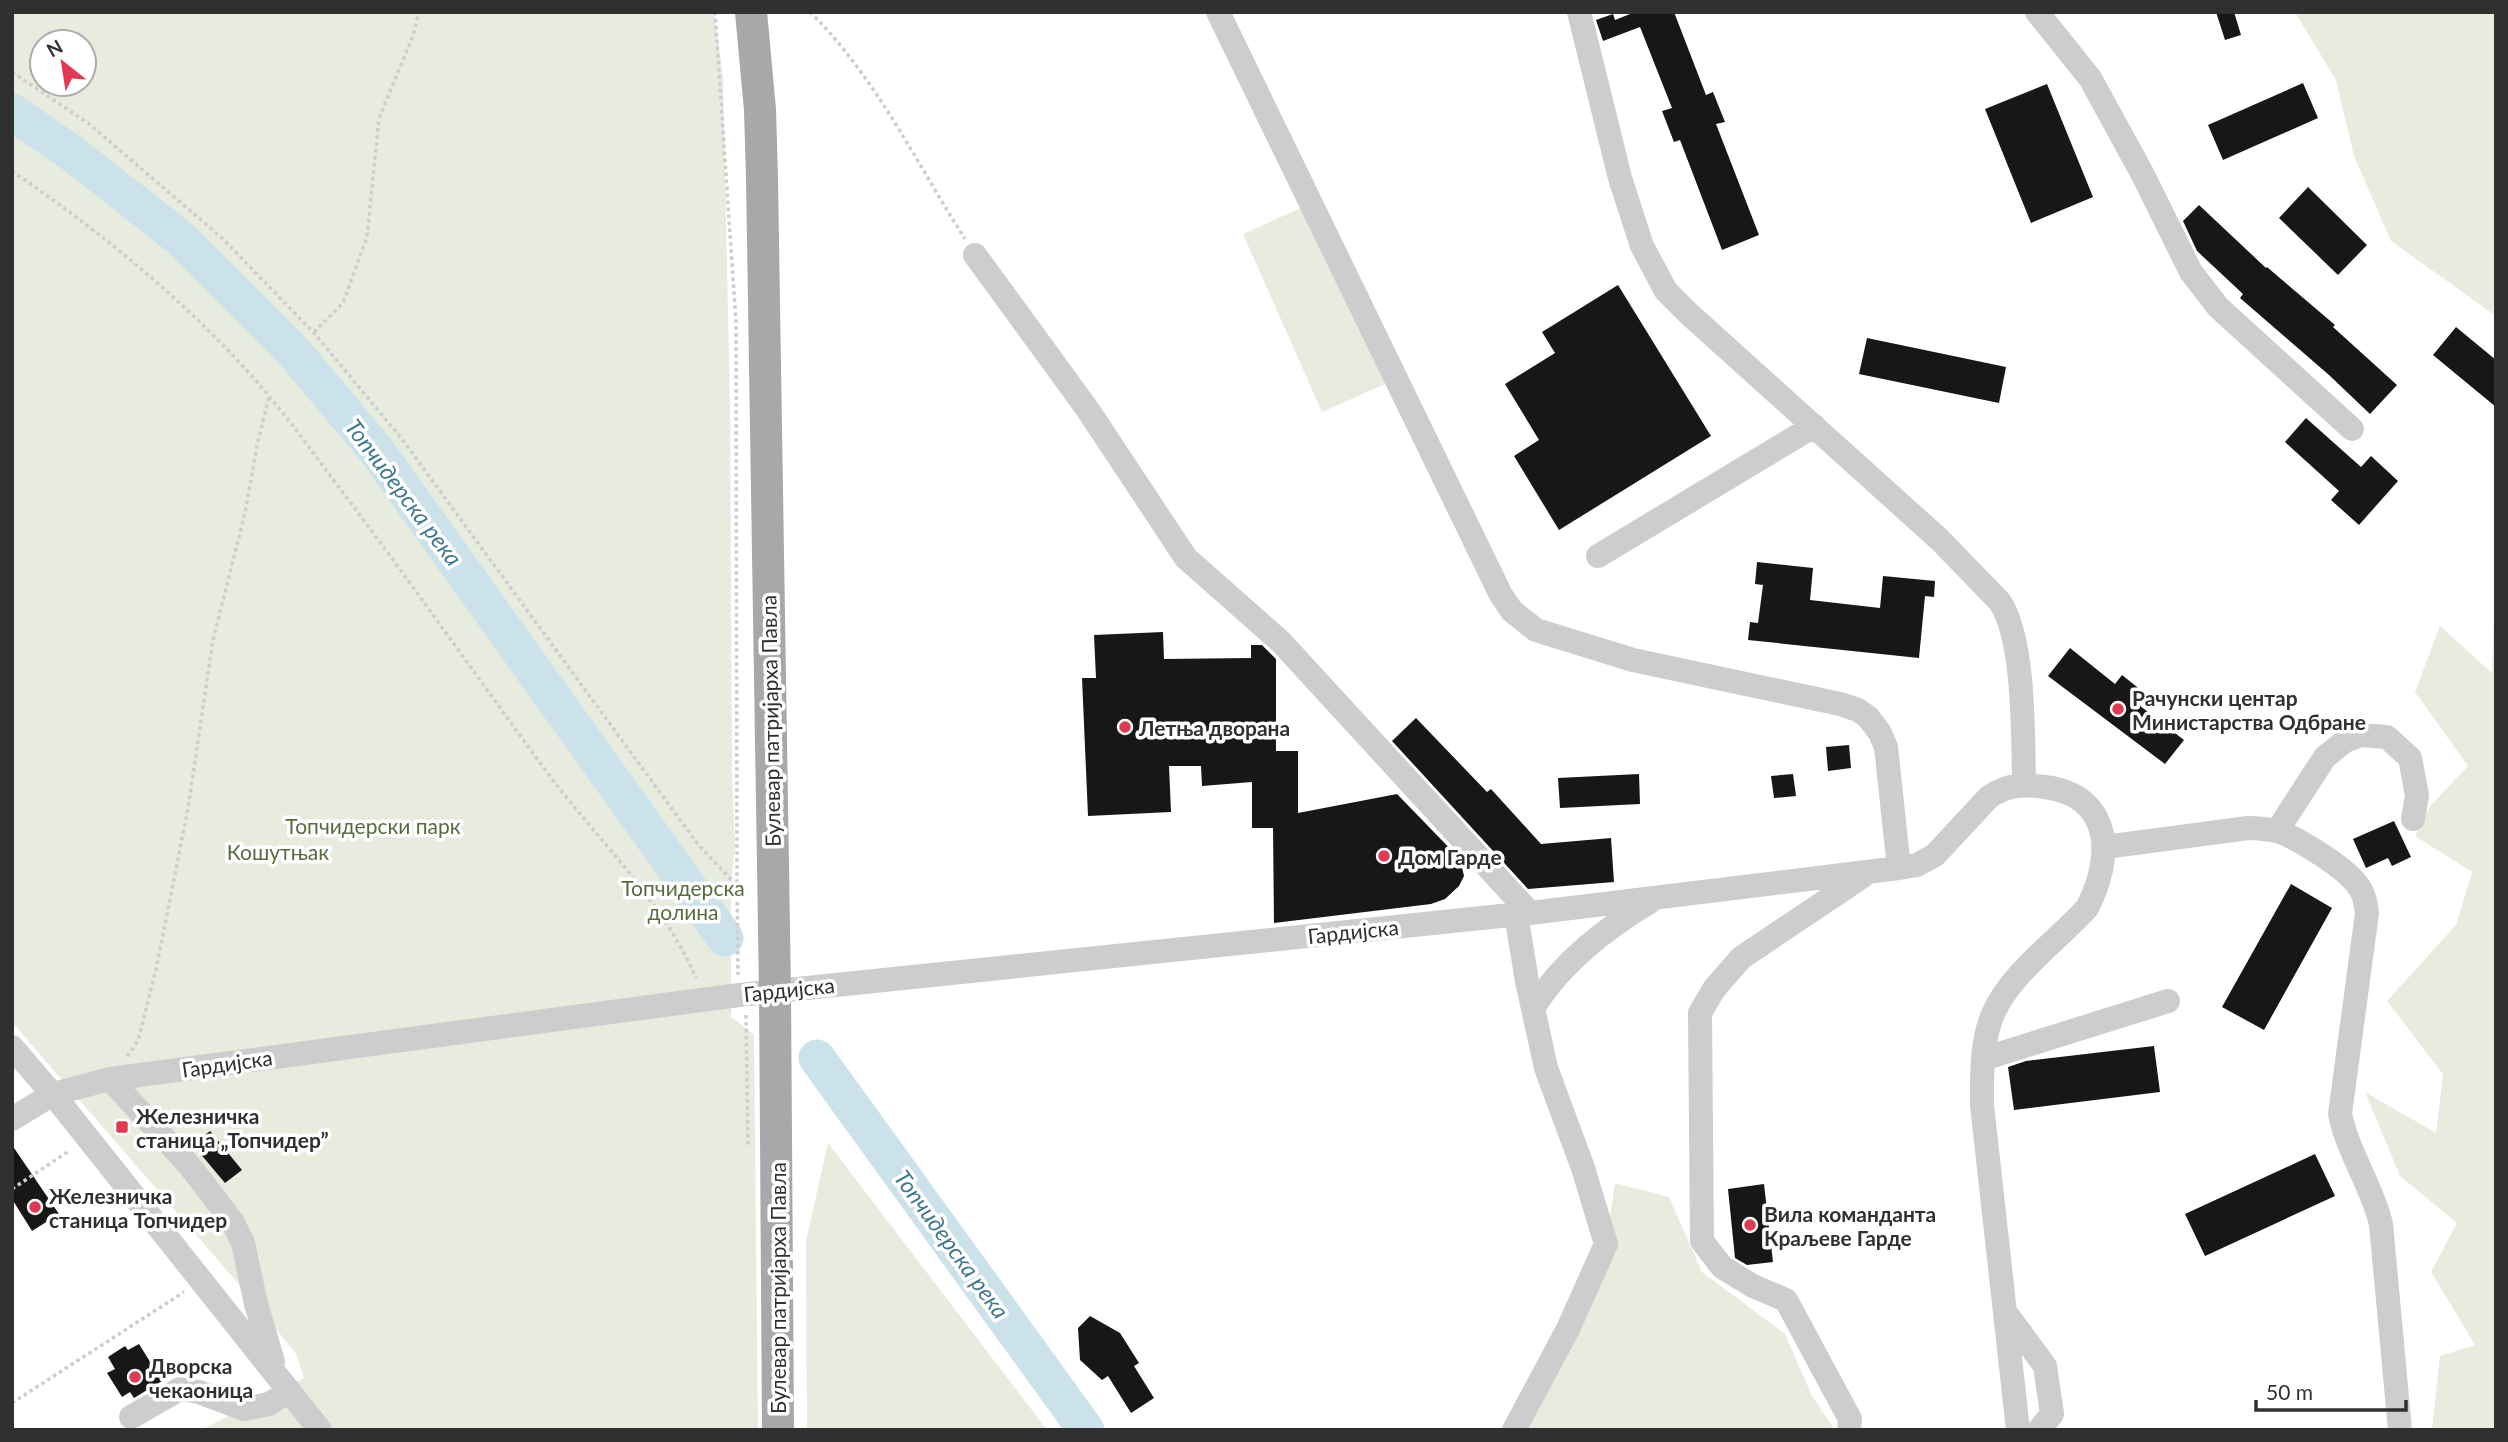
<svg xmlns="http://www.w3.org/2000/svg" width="2508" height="1442" font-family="Lato,sans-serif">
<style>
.green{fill:#e7ecdf;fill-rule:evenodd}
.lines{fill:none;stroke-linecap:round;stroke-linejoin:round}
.river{stroke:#cce2eb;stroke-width:37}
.building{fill:#171717}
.path{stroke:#cdcdcd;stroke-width:3.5;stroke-dasharray:3.5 3.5;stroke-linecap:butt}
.minor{stroke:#cdcdcd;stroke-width:24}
.major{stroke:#a8a8a8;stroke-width:32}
.poi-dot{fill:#e03a53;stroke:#fff;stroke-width:2.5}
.labels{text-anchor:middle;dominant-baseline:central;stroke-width:7;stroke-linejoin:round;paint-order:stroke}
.poi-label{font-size:21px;font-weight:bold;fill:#303030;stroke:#fff;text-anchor:start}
.street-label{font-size:21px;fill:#303030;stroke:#fff}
.park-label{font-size:21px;fill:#576b3e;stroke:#fff}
.water-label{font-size:23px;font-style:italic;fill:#407890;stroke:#fff}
</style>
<rect width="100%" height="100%" fill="#fff"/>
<path class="green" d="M12,12H714L723,77L730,406L732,771L735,848L731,885V1017L754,1034L758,1430H201L304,1378L296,1354L256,1304L12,1022ZM42,42H84V84H42Z
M2295,12H2496V316L2391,241L2354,156L2336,80Z
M1305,206L1385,384L1322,412L1243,234Z
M2494,606L2496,1430H2432L2440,1356L2475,1345L2431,1272L2457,1223L2400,1176L2365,1092L2436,1133L2443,1074L2387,1001L2456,925L2472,872L2415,836L2431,805L2468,766L2415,692L2440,626L2492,673Z
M828,1143L1047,1430H807L806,1241Z
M1615,1183L1669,1197L1702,1272L1785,1334L1812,1396L1835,1430H1514L1606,1244Z"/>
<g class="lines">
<path class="river" d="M12,112L73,154L180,238L293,351L376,450L725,938
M817,1058L1086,1430"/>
</g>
<path class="building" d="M1635,12H1674L1706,95L1713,92L1725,122L1716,124L1759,235L1722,250L1680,140L1674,142L1662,111L1672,108L1640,27L1603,41L1596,20L1613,14L1615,20Z
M2216,12H2234L2241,35L2225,40Z
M2303,83L2318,118L2223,160L2208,125Z
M2047,84L2093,197L2031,223L1985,109Z
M2308,187L2367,245L2338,275L2279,218Z
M2199,205L2266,268L2267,267L2335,325L2333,327L2397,385L2370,414L2329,375L2240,298L2243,294L2197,251L2183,221Z
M1618,285L1711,436L1559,530L1514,456L1539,440L1505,384L1555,353L1542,332Z
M2456,327L2496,360V407L2433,355Z
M1867,338L2006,367L1999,403L1859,374Z
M2306,418L2361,467L2371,456L2398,481L2359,525L2331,500L2339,491L2285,442Z
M1757,562L1813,568L1810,600L1880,608L1883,576L1935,581L1934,597L1925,596L1919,658L1748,640L1750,622L1758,623L1763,585L1755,584Z
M1163,632L1164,659L1251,658V645H1262L1276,659V751H1298V813L1397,794L1460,859L1464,876L1459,886L1445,899L1431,904L1274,923L1273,828H1252V782L1202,786L1201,766H1169L1171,812L1088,816L1082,678H1096L1094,635Z
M2070,648L2115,684L2122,675L2147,695L2139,705L2184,740L2165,764L2048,676Z
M1416,718L1487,792L1491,789L1541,844L1611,838L1614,882L1528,889L1392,741Z
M1849,745L1851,768L1828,771L1826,747Z
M1639,774L1640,804L1560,808L1558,778Z
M1793,774L1796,796L1774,798L1771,776Z
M2394,821L2411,857L2392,866L2388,858L2366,868L2353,839Z
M2291,884L2332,908L2264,1030L2222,1007Z
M2154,1046L2160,1092L2014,1110L2008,1067L2026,1061Z
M210,1131L242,1170L225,1183L193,1145Z
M12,1145L59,1214L32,1231L12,1199Z
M2315,1154L2335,1196L2205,1256L2185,1214Z
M1764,1184L1773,1262L1747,1265L1735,1258L1728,1189Z
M1090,1316L1120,1333L1139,1363L1134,1366L1154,1398L1131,1413L1108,1376L1102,1380L1080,1360L1078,1328Z
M139,1344L162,1381L134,1398L130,1392L122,1397L107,1373L115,1369L108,1357L125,1346L128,1350Z"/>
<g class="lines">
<path class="path" d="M715,12L736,322L737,884
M810,12C875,76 916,162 965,239
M12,72L88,123L222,238L314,333L402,439L697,843L737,886L738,975
M12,171C105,235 196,309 269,396C294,426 317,458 341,490C412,584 479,680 549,775C599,841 663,901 696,978
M314,332L343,303L367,237L379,118L413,36L419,12
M746,1015L748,1148
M127,1056L138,1041L157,965L188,808L213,640L245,513L257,446L269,396
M12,1189L69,1151
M12,1403L184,1292"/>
<path class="minor" d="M1218,12L1501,595L1512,611L1536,630L1633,660L1840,704L1858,710L1868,717L1880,733L1886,747L1899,868
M1579,12L1620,178L1642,246L1666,291L1688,313L1940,540L2000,602C2025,640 2023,738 2024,785
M2037,12L2090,78L2143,175L2191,272L2218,307L2352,429
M975,255L1088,410L1186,558L1281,642L1530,913
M1598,556L1814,426
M2277,831L2325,757L2345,741L2360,735L2387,737L2410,758L2417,795L2413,819
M2105,847L2248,828C2257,828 2266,829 2276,831C2295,836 2342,866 2355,882C2363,890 2366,902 2367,913L2340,1114C2348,1153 2372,1186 2381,1224L2400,1430
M1533,1008C1562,962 1605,929 1651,901
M12,1047L60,1103L320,1430
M1983,1059L2168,1001
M110,1079L189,1165L232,1221L243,1243L256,1304L273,1362
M12,1119L53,1094L110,1079L739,995L1530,913L1899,868L1917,865L1935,855L1989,797C2008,784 2023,784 2045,787C2114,796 2113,859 2087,908C2058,940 2010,974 1993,1014C1981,1042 1982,1075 1982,1105L2018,1430
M2006,1313L2045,1366L2052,1414L2039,1430
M131,1417L180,1389L199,1392L244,1409L269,1404L289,1391
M1514,1430L1568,1329L1606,1244L1583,1168L1546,1068L1527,981L1516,914
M1849,1430L1850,1419L1786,1300L1753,1286L1722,1267L1702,1241L1700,1013L1714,989L1741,958L1866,874"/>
<path class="major" d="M751,12L760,110L762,178L775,991L778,1430"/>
</g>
<g class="poi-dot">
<circle cx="2118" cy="709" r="7"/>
<circle cx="1125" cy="727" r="7"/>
<circle cx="1384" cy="856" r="7"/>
<rect x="115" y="1120" width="14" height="14" rx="3.5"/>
<circle cx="35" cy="1207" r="7"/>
<circle cx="1750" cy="1225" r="7"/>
<circle cx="135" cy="1377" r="7"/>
</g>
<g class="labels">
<g class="poi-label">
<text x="2132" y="697">Рачунски центар<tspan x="2132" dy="24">Министарства Одбране</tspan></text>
<text x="1139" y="727">Летња дворана</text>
<text x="1398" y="856">Дом Гарде</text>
<text x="136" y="1115">Железничка<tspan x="136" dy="24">станица „Топчидер”</tspan></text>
<text x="49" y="1195">Железничка<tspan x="49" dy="24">станица Топчидер</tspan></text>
<text x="1764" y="1213">Вила команданта<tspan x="1764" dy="24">Краљеве Гарде</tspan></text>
<text x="149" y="1365">Дворска<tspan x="149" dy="24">чекаоница</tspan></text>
</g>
<g class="street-label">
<text transform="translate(770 721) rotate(-91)">Булевар патријарха Павла</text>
<text transform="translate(1353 931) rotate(-6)">Гардијска</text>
<text transform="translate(789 989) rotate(-6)">Гардијска</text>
<text transform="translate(227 1063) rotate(-8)">Гардијска</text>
<text transform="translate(777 1288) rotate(-90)">Булевар патријарха Павла</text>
</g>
<g class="park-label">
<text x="373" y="825">Топчидерски парк</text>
<text x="278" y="851">Кошутњак</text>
<text x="683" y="887">Топчидерска<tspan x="683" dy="24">долина</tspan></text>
</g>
<g class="water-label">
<text transform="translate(404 492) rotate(53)">Топчидерска река</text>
<text transform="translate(952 1244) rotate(54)">Топчидерска река</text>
</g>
</g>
<rect width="2508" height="1442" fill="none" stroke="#303030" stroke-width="28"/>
<g transform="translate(63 63) rotate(330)"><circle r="33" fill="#ffffff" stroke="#acacac" stroke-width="2"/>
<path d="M0-5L12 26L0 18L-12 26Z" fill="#e03a53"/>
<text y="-10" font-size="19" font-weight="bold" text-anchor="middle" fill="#303030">N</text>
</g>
<path d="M2256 1400v10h150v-10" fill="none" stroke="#303030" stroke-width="3.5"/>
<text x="2266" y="1400" font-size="21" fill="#303030" stroke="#ffffff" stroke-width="5" paint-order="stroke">50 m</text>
</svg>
